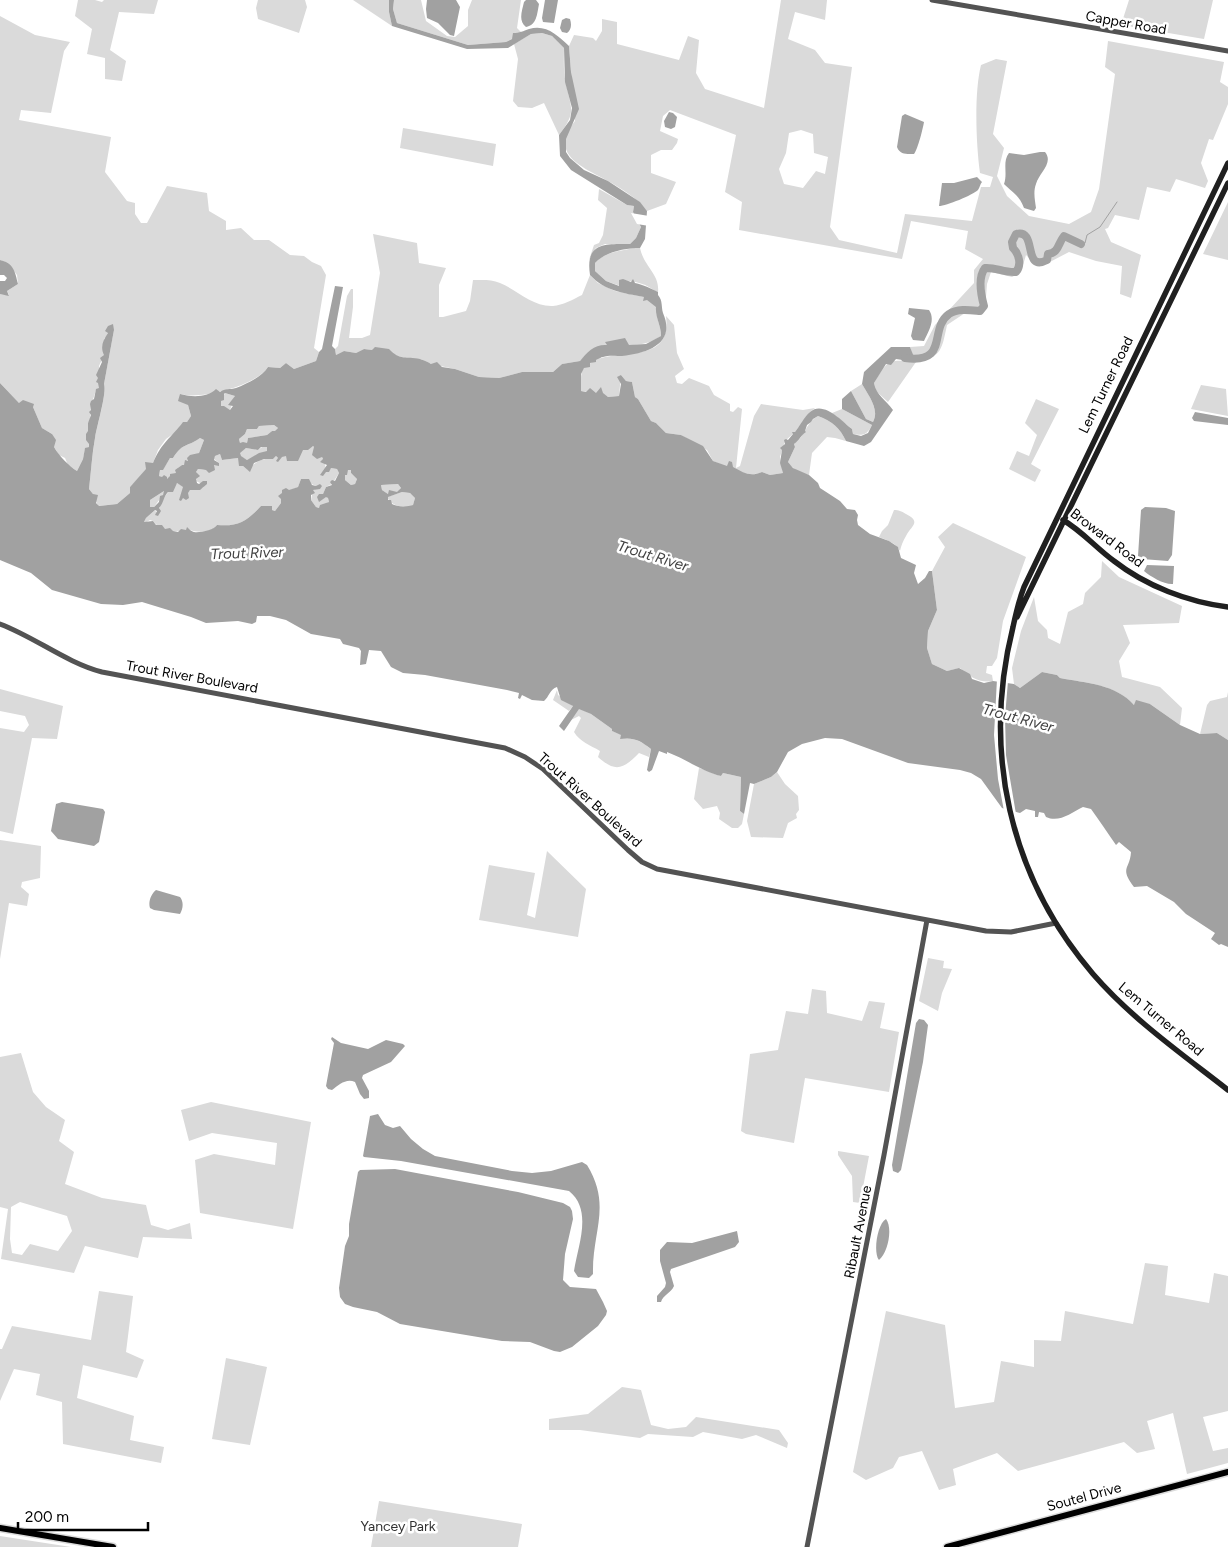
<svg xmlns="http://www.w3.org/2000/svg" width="1228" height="1547" font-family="Figtree,sans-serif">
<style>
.green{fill:#dadada;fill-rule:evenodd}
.water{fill:#a1a1a1;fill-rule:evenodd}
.pier{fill:#fff}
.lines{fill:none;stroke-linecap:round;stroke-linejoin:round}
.stream{stroke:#a1a1a1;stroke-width:1}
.river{stroke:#a1a1a1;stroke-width:8}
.primary-casing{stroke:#dbdbdb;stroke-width:9}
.tertiary{stroke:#535353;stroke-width:5}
.secondary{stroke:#202020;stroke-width:5.5}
.primary{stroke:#000;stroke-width:6}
.labels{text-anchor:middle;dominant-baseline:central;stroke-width:5;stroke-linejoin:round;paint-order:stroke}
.street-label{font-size:14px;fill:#000;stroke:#fff}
.park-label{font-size:14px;fill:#313131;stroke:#fff}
.water-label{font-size:15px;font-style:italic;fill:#424242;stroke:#fff}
</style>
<rect width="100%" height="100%" fill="#fff"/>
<path class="green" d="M78,0H95L102,2L104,0H158L154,14L119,12L110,50L126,61L122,81L105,79V58L87,54L92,29L75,16Z
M258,0H305L307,7L299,33L258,19L256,8Z
M353,0H389V12L392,26Z
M394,0H421L426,21L447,36L455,37L468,26V10L472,0H521L517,28L522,33L506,42L468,45L397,23L393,9Z
M781,0H827L825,20L795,12L788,39L815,50L825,63L852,67L830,227L839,240L897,253L905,214L972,221L981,187H990L993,177L980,173C976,144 974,93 981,65L996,59L1007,61L993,134L1004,148L997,176L1007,196L1029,216L1069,224L1091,212L1099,189L1115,74L1105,67L1108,41L1224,62L1220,82L1228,87V104L1213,140L1209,139L1201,163L1208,181L1205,188L1176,179L1170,192L1147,187L1139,220L1115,215L1108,228L1105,229L1111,242L1141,255L1131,298L1120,294L1122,266L1096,261L1069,252L1046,264L1034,263L1026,255L1021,272L1012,277L991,272L987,284L985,310L980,314L965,313L947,325C942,348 942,358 916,362L888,402L876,391L874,383C888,360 888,359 915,362L910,347L924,346L935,325L974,283V270L983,259L965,249L968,231L911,221L902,259L739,230L742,202L725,192L736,135L670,110L663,116L660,131L678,139L677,143L672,150H661L651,155V173L676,182L666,204L647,211C637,198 621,188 606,180C582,167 548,154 575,121L569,46L574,35L593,38L596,41L602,31V19L617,22V44L679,60L688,36L699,40L696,73L705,89L764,108ZM801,130L813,134L814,153L828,157L825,174L816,171L803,188L784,184L779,169L786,153L789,133Z
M1129,0H1213L1204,39L1121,25Z
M0,16L35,35L70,42L64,51L51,113L21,110L19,120L111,137L105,172L127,201L135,203V214L141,223H147L167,186L207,193L209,211L226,221V230L241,228L254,240H269L290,255L304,256L312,262L321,266L326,275L314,348L319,352L316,361L294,369L286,363L280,368L268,367C256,386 200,400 180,394L188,405L191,416L187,422L183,423L176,432L166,439L158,450L153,463L130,487V493L117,504L98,506L93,494L89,489C91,472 92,455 95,438C97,426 107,393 104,384L114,330L108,333L104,339V355L99,366V389L96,390L91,406L90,420L88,423L89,447L85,449L83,459L77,471L68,465L65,458L59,455L54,447L52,434L42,428L33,407L19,403L0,383V294L9,295L7,291L18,284L17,275L8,263L0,260Z
M542,33L552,36L564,48C564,59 563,72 566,83C571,110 577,111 559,135L544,103L532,108L518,107L513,101L518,59L514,44L531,34Z
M403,128L496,144L493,166L400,148Z
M599,189L627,205L634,206L633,212L641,227L636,238L630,244H605L596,248L589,260L594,245L599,243L603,235L607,208L598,200Z
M1228,202V260L1203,254Z
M373,234L417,243L419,263L446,268L439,285V317H443L466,311L470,301L473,280C482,280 491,279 500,283C517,290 533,307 553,306C563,305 572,300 582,295L590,275L598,283L615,291L644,297L657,307C655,317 661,325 661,336C636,355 602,334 580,361L562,364L553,372H522L499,378L479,377L455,369L431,364L421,359H407L372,350L364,349L356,353L344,351L336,355L335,349L338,346L347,296L351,289H353V307L349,338H362L370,335L380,273Z
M634,248H640C644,267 660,274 658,292C653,290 651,288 647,286C643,283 624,279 619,281L620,286L606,281L595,271V263C604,252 621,251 634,248Z
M666,316L674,325L677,353L684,369L675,376L677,383L682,384L689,378L709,386L714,395L730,404V411L733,412L738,407L742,409L736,468L740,466L754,416L761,404L803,410L815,408L810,412L795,432L785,441L780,457L783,473L770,475L762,472C746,479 729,467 713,461L707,450L681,435L666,433L656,423L651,421L638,399L635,397L632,382L626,381L621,375L619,396L608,397L603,394L581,391C581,383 580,375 583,369C584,366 590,364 592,362C619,347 672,366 666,316Z
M862,384C868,395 880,409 873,422L866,419L851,391Z
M1201,385L1226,389L1228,416L1191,409Z
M225,393L235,396L230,410L221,406V401Z
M1036,399L1059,409L1031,464L1041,470L1035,482L1009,469L1017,451L1029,456L1037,435L1025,423Z
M842,409L872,425C867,435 863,436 853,434L852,429L832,413Z
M818,416C832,421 840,428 846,441L835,438L827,437L812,453L809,475C800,473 793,469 788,462L795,447L794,444C805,437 806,422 818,416Z
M274,425L278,428L275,432L272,431L267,435L248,438L247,443H240L239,439L245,434L247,429H257L259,426Z
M200,438L204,440L199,453L188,460L184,465H182L178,468L177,473L167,480L159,476L160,470L163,469L170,458H173C183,442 188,447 200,438Z
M313,446C321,453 326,462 326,472L331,468L337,469L339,473L332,484L326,487L323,494L328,498L329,502L319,508L316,507L311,500L313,490L318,488L316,486L301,479L298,487L283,493L281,503L275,511L272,510V506H261C247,521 238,527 217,525C212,533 195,534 187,528V530C175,533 160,531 153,521L150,520L145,523L144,522L146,518L155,510L158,516C159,501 167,493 177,483L184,487L180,498L190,490L203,488L204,485L196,481L197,475L196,472L198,469L204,470L219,463L214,459L215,456L220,454L222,460L238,458L243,466L248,470C255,462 262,458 273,459L276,456L278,458Z
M262,447H267V452L247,460L240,456V452L246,448L258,450Z
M348,470H351V473L357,479L355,484L351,485L345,480V475Z
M398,484L401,488L397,493L393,492L388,494L382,490L381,485Z
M164,491L165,492L154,507H150V500Z
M402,492L410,493L415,498L413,505C403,508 392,507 387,497Z
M894,510C899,510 901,511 906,514C922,522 911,526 906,536C903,541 901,546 900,551C896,543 887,540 879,537L882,531L888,525Z
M953,523L1026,557L1003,621L997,658L992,666H987L986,673L992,675L993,681C978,683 971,677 960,668L947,671L932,664L927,648L928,631L937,610L932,571L945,547L938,537Z
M1102,561L1119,577L1182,606L1179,623L1123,625L1130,643L1119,661L1122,677L1160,687L1182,708L1180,725L1150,704L1135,706C1116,684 1086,683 1060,678L1057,675L1042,672L1020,688L1014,684L1012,668L1021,631L1034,597L1038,621L1047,630L1048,638L1060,644L1068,612L1083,604L1085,593L1101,577Z
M0,689L63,706L57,739L32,738L13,834L0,831V728L24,732L29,725L25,716L0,711Z
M557,690L558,695L573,706L569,711L553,700Z
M1228,692V740L1217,733L1200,734L1207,705L1210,701L1227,697Z
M579,708L591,714L612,729V731L622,735L620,739C633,737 641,741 651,749L649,757L639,753C623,769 616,773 598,757L600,751C590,745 580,742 574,732L581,718L579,716L571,720Z
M699,768C707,770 713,774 721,776L723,773L741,777L740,811L744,814L742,824L738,828H732L719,819L720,813L717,806L703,809L694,799Z
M777,772L785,784L798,796L799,810L796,814L797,818L788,823L783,838L751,837L747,821L754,784L771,777Z
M0,840L41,846L40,878L22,882L21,887L29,894L27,906L9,903L0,959Z
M547,851L586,889L578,937L479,920L489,865L535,873L527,915L535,918Z
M928,958L944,961L943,968L952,969L942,993L938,1011L919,1001Z
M812,989L826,991L827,1013L862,1021L869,1001L885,1003L880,1028L899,1032L889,1092L805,1078L794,1143L746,1134L741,1131L750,1054L778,1050L786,1011L808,1014Z
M21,1053L33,1092L46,1107L65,1120L59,1141L74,1152L65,1184L102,1198L146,1205L151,1225L168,1230L190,1223L192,1239L143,1237L138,1258L85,1246L74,1273L1,1259L8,1209L0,1207V1057ZM20,1202L67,1216L72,1231L58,1251L30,1244L22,1255L12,1253L10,1239L11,1207Z
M211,1102L311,1122L293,1229L200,1213L195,1160L214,1154L275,1165L277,1143L212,1133L189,1141L181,1110Z
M838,1151L869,1156L860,1203L853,1202L852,1176L838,1155Z
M1145,1263L1168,1266L1165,1295L1209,1303L1214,1273L1228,1276V1411L1203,1417L1213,1451L1228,1448V1463L1187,1474L1173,1413L1147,1421L1155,1449L1137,1453L1124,1442L1018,1471L997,1453L953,1469L956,1485L939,1490L922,1451L899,1457L893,1468L866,1480L853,1472L886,1311L945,1325L955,1408L994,1402L1001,1361L1034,1367V1340L1061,1341L1065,1311L1133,1324Z
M99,1291L133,1296L126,1352L144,1360L137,1378L83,1365L77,1398L134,1416L130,1440L164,1447L161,1463L63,1444L62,1402L36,1395L40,1374L14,1369L0,1401V1349H2L12,1326L91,1340Z
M226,1358L267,1367L250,1445L212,1439Z
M622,1387L641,1390L651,1425L668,1429L686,1427L696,1417L779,1430L788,1443L787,1448L756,1435L742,1439L703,1432L693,1437L648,1434L640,1438L580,1430H549V1419L588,1414Z
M379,1501L522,1524L518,1547H371Z
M0,1536L71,1547H0Z"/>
<path class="water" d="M389,0H394L393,9L397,23L468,45L506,42L512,39L513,33C520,33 523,31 529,29C546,24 557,35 569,46L571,72L579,109L566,139V152L570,158L584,170L608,181L640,202L647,211L645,239L640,248C625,248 605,252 595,263V271L606,281L619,286V280L623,279L631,282L633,279L635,283C644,285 650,288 658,292V295C663,301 661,306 663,313C676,343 649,353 622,356C617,356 608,355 603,357C601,357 599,359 596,360V362L590,363V367L584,368L581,374V391L586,392L590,388L596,393L601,387L603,393L608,397L619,396L621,384L617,377L621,375L626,381L632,382L635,397L638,399L651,421L656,423L666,433L681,435L703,446L713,461L727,466L729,461L732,462L733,467C744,473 750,477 762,472L770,475L783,473L780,463L782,450L780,448L785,444L784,440L786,439L788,440L793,434L792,432H795C800,426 804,417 810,412C823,400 842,421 852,429L853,434L861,436L868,433L872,425L842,409V399L851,391L866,419L873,422C880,409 868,395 862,384L864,372L891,347H910L916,362L896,359L891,365L886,364L874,383C876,395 886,400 893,410L871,442L864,446L846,441C840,428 832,421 818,416L813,419L811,422L807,425L805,431L806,432C801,435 799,441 794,444L795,447L788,462L793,468L809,475L818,483L820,488L840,501L847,509L855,510L858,515L857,520L858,525L870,534L889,541L898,547L901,558L916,565L914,573L918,584L925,578L929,571H932L937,610L928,631L927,648L932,664L947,671L959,668L970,674L972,679L984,683L993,681L1014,684L1020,688L1042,672L1057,675L1060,678C1086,683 1116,684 1134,705L1136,700L1150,704L1180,725L1200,734L1217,733L1228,740V947L1221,944L1219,945L1211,939L1215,933L1186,914L1174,902L1147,886L1134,887C1119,867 1130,870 1131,852L1119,842L1116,845C1107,832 1099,820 1091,809L1083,807C1071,813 1059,823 1046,817L1044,813L1039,812L1038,817H1035V811L1026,809L1020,813L1002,808L981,779L971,773L960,770L908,763L842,739L825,738L802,744L788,752L777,772L771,777L754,784L750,783L744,814L740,811L741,777L723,773L721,776C703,772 686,759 667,752V754L659,751L652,770L649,772L647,770L651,749C640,740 633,737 620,739L621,735L612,731V729L591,714L579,709L564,731L559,726L573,706L561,700L557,687C550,689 549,697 544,701L532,700L522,695L520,699L518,698L519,693L507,690L425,675L403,673L391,667L381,651L369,650L366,664L360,665L361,651L359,648L343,644L340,639L311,634L286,620L270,616H257L256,622L252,624L238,621L206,623L191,617L142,602L123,605L101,604L52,590L31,573L0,560V383L19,403L23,400L34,404L33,407L42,428L52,434L56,440L54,447C59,456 69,466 77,471L83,459L85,448L89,447V444L86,440V434L88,431V423L91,415L89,412L91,410L90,404L91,401L94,399L96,389L99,388L98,383L96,382L98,378L96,375L102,362L100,358L104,355C100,347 103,340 108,333L105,331L108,326L113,324L114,330L104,384C107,393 97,425 95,438C92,454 91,472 89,489L93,494L98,495L96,503L99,506L117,504L130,493V487L146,469L145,462L153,463C161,443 171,438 183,422H187L191,416L188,405L178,401L180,394C190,397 208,398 216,389L220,392C225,388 230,390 236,388C246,384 262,377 268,367L280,368L286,363L294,369L316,361L319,352L322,349L335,286L343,287L332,346L335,349L336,355L344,351L356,353L364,349L372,350L375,347L389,349C400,361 406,356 420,359C424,360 428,362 431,364L437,362L442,367L455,369L479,377L499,378L522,372H553L562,364L580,361C587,352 595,344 607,345L605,342L625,338L629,345L646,344L661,336C661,325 655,317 656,307L647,300L643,301L644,297C623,293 605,291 590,275C585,242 605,244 630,244L636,238L641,227L633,212L634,206L627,205L571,170L560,156L559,135L570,120L572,108L565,82L564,48L552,36L542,33L531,34L508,48L467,49L392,26L389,12ZM225,393L235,396L228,405L233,406L230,410L224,406H221V401L224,400V394ZM274,425L278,428L275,431H272L267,435L248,438L247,443L243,442L240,443L239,439L245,434L247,429H257L259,426ZM200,438L204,440L199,453L190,455L187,458L188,461L185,460L184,465H182L175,470L176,473L170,474V476L167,479V477L164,475L162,477L159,476L160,470H163L170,458H173C183,442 188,447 200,438ZM313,446L314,447L312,455L317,459L322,457L323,459L320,462L327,465L320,475L323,476L326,472H329L331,468L337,469L339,473L335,481L332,480L330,482L332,485L326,487L323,494H319L317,497L319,502L326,497L328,498L329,502L320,505L319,508L316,507L311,500V495L315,493L313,490L320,489L322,486L320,484L316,486L312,485L309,479H301L298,487L289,490L286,488L282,490V493L278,496L281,499V503L275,511L272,510V506H261C247,521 238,527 217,525C214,530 200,533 194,532C192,532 188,528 187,527L186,530L181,529L178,532L173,531L170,528L165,529L162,525H156L153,521L144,522L146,518L155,510L157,511L155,515L158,516L161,511L159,508C164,503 163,497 168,492H173L177,483L183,487L179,500L181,501L183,498L186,500L189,498L188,493L190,490H200L207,484V481H203L199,484L197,483L196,479L200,476L196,472L198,469L206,470L209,473L215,470L214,465L219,466V463L214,460L215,456L220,454L222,460L238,458L239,466H243L250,472L254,463L264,459H273L276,456L278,458L276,461L278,462L282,457L286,456L287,461H298L303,450H308ZM261,447H267V451L259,453L247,460L241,456L240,453L246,448L258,450ZM348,470H351V473L357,479L355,484L351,485L345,480V475H347ZM398,484L401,488L397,492L389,490L388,494L382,490L381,485ZM164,491L163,495L160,496L159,502L154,507H150V500ZM402,492L410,493L415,498L413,505C407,507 397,507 392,504L391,500H388V497Z
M427,0H456L460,7L454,36L450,35L438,23L427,18L426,9Z
M526,0H536L539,4C537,14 537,25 526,27C518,21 522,11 524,2Z
M545,0H558L554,23L543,22L542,18Z
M566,18L570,19C572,25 571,30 567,33L562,32L560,28L562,20Z
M669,112L673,113L677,117L675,127L671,129L665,127L664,121Z
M905,114L924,122C923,128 918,149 914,154C907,154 900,155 897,147L902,116Z
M1040,152H1045C1054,163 1039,173 1036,184C1033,192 1035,200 1036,208L1034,211L1024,208C1019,195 1013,193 1004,184C1008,173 1002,162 1009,153L1024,155Z
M977,177L982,182C980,184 980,187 978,190C973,195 946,206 939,206L942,183H954Z
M0,260C14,263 15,272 18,284L7,291L9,296L0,294V281H5L7,278L4,275H0Z
M909,308L929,310C936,320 928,332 924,341L913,340L911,336L915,318L908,314Z
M1195,412L1228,418V425L1194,421L1192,418Z
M1145,507L1166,508L1175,511L1172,555L1168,561L1142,559L1138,556L1141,510Z
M1147,565L1174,566L1173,584C1165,585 1151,577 1144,571Z
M62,802L103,809L105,812L99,842L94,846L58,839L51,831L56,804Z
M156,890L180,897C184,902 183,909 180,914L154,910L150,908C148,902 151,894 156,890Z
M919,1019L924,1020L928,1025L923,1062L901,1170L898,1173L893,1171L892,1165L916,1023Z
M332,1037L341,1043L368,1049L386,1040L403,1044L405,1046L391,1062L363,1075L362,1078L369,1091V1098L364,1099L360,1094L355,1082C346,1078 339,1085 332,1090L328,1089L326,1086L334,1043L331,1039Z
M378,1114L385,1125L393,1128L400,1126L411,1139L423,1149L435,1156L512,1171L532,1173L551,1171L582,1162L587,1165C612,1206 592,1231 593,1274L589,1278L578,1277L574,1271C578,1245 593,1210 569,1191L401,1161L364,1157L363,1156L370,1116Z
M395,1169L518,1192L563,1203L570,1207L572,1211L573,1219L565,1254L563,1280L570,1287L596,1289L603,1302L607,1311L606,1315L598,1326L572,1347L560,1352L554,1351L530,1342L502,1341L400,1324L377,1312L353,1307L345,1304L340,1297L339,1288L345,1246L349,1236V1224L358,1172L360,1170Z
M886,1219C893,1228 888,1253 879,1260C873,1253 877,1224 886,1219Z
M737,1231L739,1242L735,1247L671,1269L670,1272L674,1286C671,1293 663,1295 661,1302H657V1296L665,1287L666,1283L660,1261V1250L667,1242L692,1243Z"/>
<path class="pier" d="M631,213L649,216V226L637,224Z
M997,679L1008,681L1005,717L1006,755L1016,814L1004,811L998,779L994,735Z"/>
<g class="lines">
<path class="stream" d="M1081,244L1085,243L1087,235L1100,227L1117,202"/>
<path class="river" d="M905,358C950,364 928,329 949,314C958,308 970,310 980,311L984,306C981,295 978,277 985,268C995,267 1005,273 1016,272C1022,265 1019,254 1013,248L1012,242L1016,234C1038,228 1022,273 1047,260L1048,254C1059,253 1058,243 1064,236L1081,244"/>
<g class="primary-casing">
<path id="primary" d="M0,1528L113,1547
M947,1547L1228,1472"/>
</g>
<path class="tertiary" d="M932,0L1228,51
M0,624C35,637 65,662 102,672L505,748L525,757L543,769L628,850L642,862L657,869L986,931L1011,932L1056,923
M807,1547L884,1155L927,920"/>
<path class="secondary" d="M1228,163L1024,587C1019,600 1016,613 1013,627C982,751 1009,876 1093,974C1132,1019 1182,1054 1228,1090
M1063,520C1082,531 1096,548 1114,561C1146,586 1188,602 1228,607
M1017,617L1228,183"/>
<use href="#primary" class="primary"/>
</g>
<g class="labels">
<g class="street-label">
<text transform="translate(1126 23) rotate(10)">Capper Road</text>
<text transform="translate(1106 385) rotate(-64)">Lem Turner Road</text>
<text transform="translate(1107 538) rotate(37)">Broward Road</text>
<text transform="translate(192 677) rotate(10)">Trout River Boulevard</text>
<text transform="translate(590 800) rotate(42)">Trout River Boulevard</text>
<text transform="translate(1161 1019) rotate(40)">Lem Turner Road</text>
<text transform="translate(858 1232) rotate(-79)">Ribault Avenue</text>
<text transform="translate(1084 1497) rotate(-15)">Soutel Drive</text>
</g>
<g class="park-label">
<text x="398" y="1526">Yancey Park</text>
</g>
<g class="water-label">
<text transform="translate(247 553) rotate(-2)">Trout River</text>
<text transform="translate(653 556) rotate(17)">Trout River</text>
<text transform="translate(1018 718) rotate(15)">Trout River</text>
</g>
</g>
<path d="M18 1522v8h130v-8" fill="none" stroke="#000000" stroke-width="2.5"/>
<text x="25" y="1522" font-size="15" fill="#000000" stroke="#ffffff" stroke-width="4" paint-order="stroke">200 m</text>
</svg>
